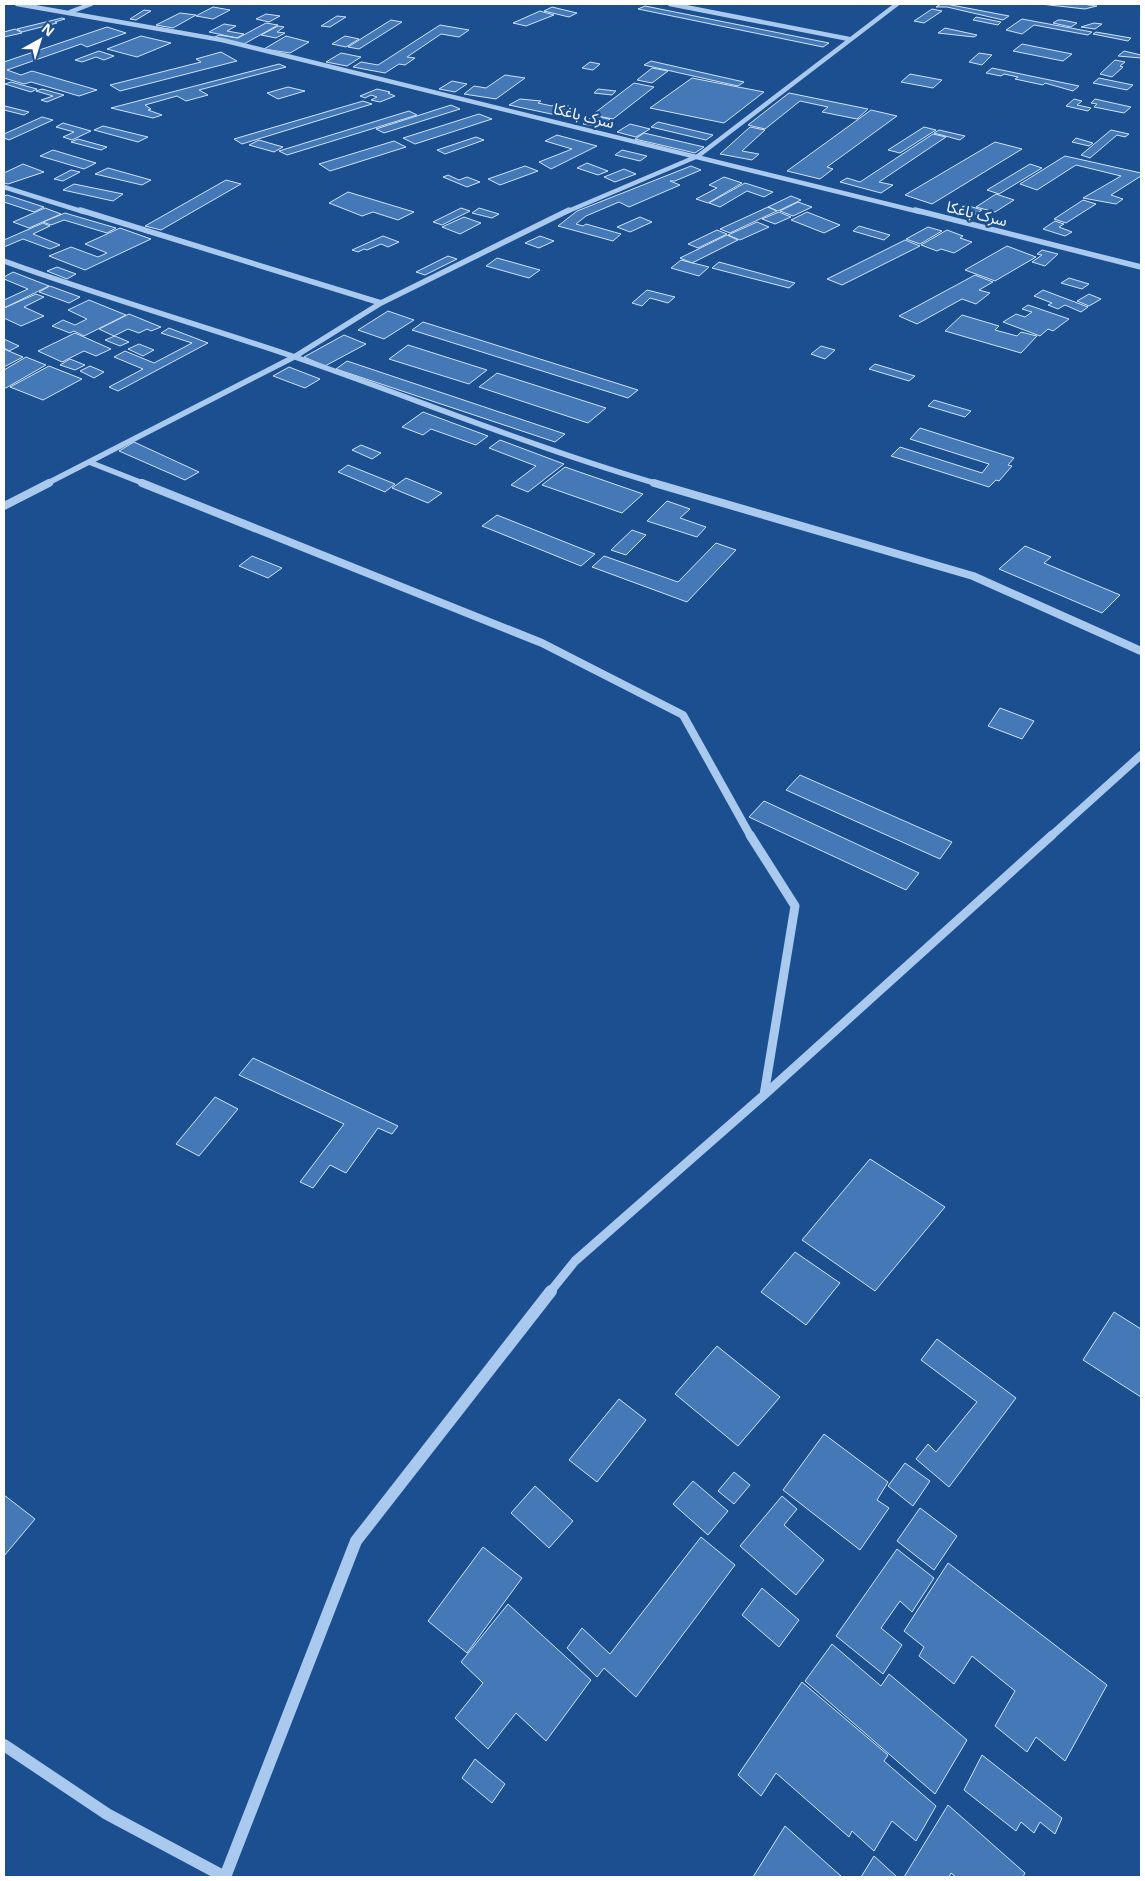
<svg xmlns="http://www.w3.org/2000/svg" width="1145" height="1881" font-family="'Noto Sans','Noto Sans Arabic',sans-serif">
<style>
.building{fill:#4478b7;stroke:#cfe3fa}
.lines{fill:none;stroke-linecap:round;stroke-linejoin:round}
.minor-far4{stroke:#a9c9ee;stroke-width:4.5}
.minor-far3{stroke:#a9c9ee;stroke-width:5.5}
.minor-far2{stroke:#a9c9ee;stroke-width:8}
.minor-far1{stroke:#a9c9ee;stroke-width:9}
.minor{stroke:#a9c9ee;stroke-width:12}
.labels{text-anchor:middle;dominant-baseline:central;stroke-width:5;stroke-linejoin:round;paint-order:stroke}
.far-street-label{font-size:15px;fill:#fff;stroke:#1b4f8f}
</style>
<rect width="100%" height="100%" fill="#1b4f8f"/>
<path class="building" d="M941,4H946L1009,16L1003,20L947,7H936Z
M1040,4H1082L1097,6L1085,9Z
M645,6L829,43L823,47L638,9Z
M213,7L230,10L213,19L196,16Z
M552,7L577,13L569,17L544,11Z
M932,9L942,11L924,23L914,21Z
M144,10L151,11L136,20L130,19Z
M540,11L554,15L526,26L513,23Z
M180,13L196,15L173,28L156,25Z
M266,14L280,16L269,22L256,19Z
M337,16L346,17L330,27L321,26Z
M976,17L1001,22L998,25L973,20Z
M62,18L65,19L55,22L57,23L22,32L17,29Z
M1022,19L1092,32L1088,35L1034,25L1022,34L1006,30Z
M391,20L402,22L359,49L348,47Z
M1058,20H1062L1077,23L1071,27L1053,23Z
M266,23L278,25L244,44L213,38L219,35L238,38Z
M1094,23L1102,24L1095,29L1081,27Z
M224,24L236,26L227,31L244,34L237,38L209,32Z
M440,25L469,30L459,37L441,34L407,57L415,58L405,65L399,64L385,73L353,67L361,62L378,65Z
M278,26L284,27L277,32L285,33L276,38L261,35Z
M107,27L126,33L87,47L81,44L7,70L21,75L32,71L97,90L79,96L31,82L24,84L4,78V62Z
M945,28L977,35L974,37L938,33Z
M15,29L22,33L4,37V32Z
M1096,32L1131,38L1128,41L1093,34Z
M141,36L171,43L137,57L107,49Z
M286,36L309,42L290,53L264,49Z
M345,36L359,39L346,47L332,44Z
M1022,44L1072,54L1063,61L1013,51Z
M99,51L114,56L104,60L96,57L82,62L75,60Z
M1124,51L1141,55V58L1118,56Z
M221,52L237,61L120,91L110,85L201,62L196,59Z
M341,53L361,57L347,66L326,62Z
M979,53L992,55L982,65L969,62Z
M1115,60L1125,62L1120,66L1123,67L1112,77L1100,74Z
M651,61L744,82L738,86L644,65Z
M590,62L600,64L593,70L582,68Z
M279,64L286,67L199,90L208,95L186,101L177,96L145,105L151,109L148,110L162,115L153,118L111,108Z
M652,68L668,71L652,83L637,80Z
M992,68L1079,86L1073,91L1045,83L1043,85L1015,79L1018,77L1004,74L1001,76L986,73Z
M910,74L942,80L933,88L901,82Z
M505,75L525,78L496,99L464,94L474,86L486,88Z
M692,78L764,92L724,123L650,108Z
M1099,78L1133,85L1127,90L1093,83Z
M452,81L467,84L455,92L439,89Z
M11,82L37,89L31,92L5,84Z
M634,83L654,87L613,119L592,115Z
M288,87L305,91L278,99L267,93Z
M42,89L64,95L47,102L41,100L53,96L36,91Z
M377,89L390,92L388,93L395,96L380,102L371,100L377,97L371,95L365,98L360,96Z
M598,89L616,91L612,95L594,93Z
M789,93L868,109L857,119L822,112L828,107L800,101L765,129L748,125Z
M520,99L541,101L538,103L552,106L555,104L569,106L556,115L509,105Z
M1074,99L1082,101L1077,105L1091,108L1088,111L1066,106Z
M1095,99L1131,107L1124,113L1094,107L1097,104L1091,103Z
M363,101L372,104L242,144L234,139Z
M451,105L460,109L384,133L376,129Z
M4,106H5L29,112L24,115L4,110Z
M871,110L897,116L827,167L833,169L820,179L787,171Z
M409,111L417,115L287,155L279,151Z
M479,114L492,119L415,144L403,138Z
M593,116L610,119L600,127L583,124Z
M42,117L53,120L9,140L4,138V134Z
M658,122L713,135L706,140L651,127Z
M63,123L91,131L72,140L63,137L74,132L56,127Z
M630,124L650,129L636,137L617,132Z
M103,126L148,137L138,142L94,130Z
M750,127L765,130L742,151L759,154L752,160L720,154Z
M924,127L936,130L900,153L888,150Z
M939,130L965,136L960,140L934,133Z
M1111,130L1129,134L1125,137L1117,135L1090,158L1081,155Z
M644,133L704,147L695,153L635,139Z
M933,134L946,137L879,182L893,185L881,193L840,182L847,178L860,182Z
M557,135L597,146L551,169L539,162L572,149L545,141Z
M476,137L484,140L445,154L437,150Z
M1076,138L1093,143L1089,146L1072,142Z
M78,139L107,147L101,150L71,142Z
M259,140L283,147L274,152L249,145Z
M394,141L406,147L330,171L319,164Z
M995,142L1022,149L932,204L905,195Z
M53,150L96,163L84,169L40,156Z
M622,150L647,156L640,161L615,155Z
M1065,156L1141,173V176L1111,195L1123,199L1116,204L1083,198L1121,176L1076,165L1037,190L1020,184Z
M587,163L608,171L598,175L577,168Z
M23,164L44,172L8,184L4,183V173Z
M1030,164L1042,168L999,194L987,190Z
M525,166L538,171L500,185L488,179Z
M691,166L701,170L675,181H670L680,185L629,207L619,202L586,216L576,224L583,226L586,224L621,234L613,241L558,226L577,211Z
M108,168L151,180L142,185L95,174Z
M624,169L636,174L615,182L604,177Z
M71,170L80,172L63,181L54,179Z
M448,175L459,180L467,177L480,182L467,187L443,177Z
M724,177L742,183L708,203L696,199L717,188L709,185Z
M226,180L241,184L161,230L145,226Z
M745,183L773,192L764,197L747,191L720,207L709,203Z
M74,184L123,194L113,201L63,190Z
M348,192L414,212L398,220L373,212L362,216L329,203Z
M996,194L1014,200L995,212L976,207Z
M7,195L44,207L34,212L4,202V196Z
M791,196L801,200L778,211L768,207Z
M1083,200L1096,204L1066,223L1054,219Z
M798,202L812,207L793,216L780,211Z
M966,205L982,210L971,217L955,212Z
M768,207L777,211L730,233L720,229Z
M45,208L61,214L29,228L13,222Z
M461,208L470,211L442,225L433,222Z
M479,208L499,214L492,218L472,213Z
M779,212L791,217L775,224L762,219Z
M807,212L840,225L824,233L791,220Z
M65,213L116,228L107,233L64,220L51,225L43,222Z
M464,217L481,223L460,234L442,227Z
M640,217L652,222L630,232L617,227Z
M1055,221L1064,224L1059,227L1072,232L1065,236L1043,229Z
M757,222L769,227L740,240L728,235Z
M43,223L50,226L33,234L60,245L50,249L23,239L4,247V240Z
M859,226L890,235L884,240L853,231Z
M928,227L942,231L920,244L906,239Z
M120,228L151,239L85,270L49,256L71,247L98,257L107,253L85,244Z
M717,230L727,234L698,248L688,244Z
M947,230L963,236L960,238L972,242L954,253L941,249L937,251L921,245Z
M727,235L738,240L692,263L680,258Z
M383,236L399,242L388,247L381,244L367,250L364,249L358,252L352,250Z
M540,236L554,241L539,248L525,243Z
M905,240L920,246L842,285L827,279Z
M1007,246L1036,257L995,281L965,270Z
M1042,250L1058,254L1045,266L1032,262L1042,255L1037,254Z
M448,256L457,259L425,275L416,272Z
M497,258L540,270L529,278L486,266Z
M681,260L709,267L699,276L671,268Z
M719,262L795,283L789,288L712,268Z
M57,267L76,274L67,279L47,271Z
M13,272L49,286L4,308V300L28,289L4,279V277Z
M975,275L993,282L979,290L990,293L976,304L962,299L917,324L899,316Z
M1069,278L1089,284L1082,289L1061,283Z
M50,286L80,297L69,303L39,292Z
M647,290L675,297L668,303L650,298L642,306L632,303Z
M1043,290L1088,307L1081,312L1065,305L1058,309L1048,305L1052,303L1034,296Z
M36,294L44,297L24,307L44,316L21,326L4,318V308Z
M1089,294L1101,299L1089,306L1077,301Z
M89,300L126,315L84,336L74,331L70,333L52,326L63,320L75,325L87,319L68,310Z
M1028,305L1069,319L1053,331L1048,329L1040,336L1003,322L1016,314L1025,317L1032,312L1022,309Z
M388,311L414,320L384,339L358,330Z
M129,314L161,327L151,331L147,329L139,333L128,329L114,336L99,329Z
M962,315L999,326L995,330L1017,336L1021,332L1037,336L1021,353L945,331Z
M423,322L638,390L628,398L412,330Z
M169,328L208,343L118,391L109,387L143,369L114,357L125,351L154,363L192,343L161,333Z
M75,333L111,349L96,356L84,351L62,362L38,351Z
M344,335L366,344L325,366L304,357Z
M115,336L129,342L120,346L105,340Z
M4,339L19,346L9,351L4,348Z
M139,344L154,350L143,356L128,349Z
M408,345L487,370L469,384L389,359Z
M821,346L835,350L825,359L811,354Z
M4,349L23,357L4,367Z
M26,357L46,365L6,388L4,387V370Z
M70,359L85,365L75,370L60,365Z
M347,361L565,434L555,442L336,369Z
M875,364L915,376L909,381L869,369Z
M49,366L82,379L43,400L10,387Z
M90,366L104,372L94,378L80,371Z
M289,367L320,379L305,388L273,376Z
M497,373L606,408L588,423L479,387Z
M934,400L971,411L965,417L928,406Z
M423,412L488,436L476,445L431,429L423,435L402,427Z
M920,428L1014,458L1008,465L1012,466L999,481L996,480L989,487L891,456L900,447L982,473L989,464L910,439Z
M500,440L564,464L528,492L511,485L536,466L489,448Z
M134,442L199,472L185,480L119,451Z
M361,445L381,453L372,459L352,450Z
M348,465L395,484L385,492L338,472Z
M565,467L643,494L622,513L542,485Z
M406,478L442,493L428,503L392,488Z
M667,501L690,509L680,518L706,527L697,537L647,521Z
M497,515L595,554L581,566L482,526Z
M632,530L646,535L626,555L611,550Z
M716,543L736,550L687,602L592,567L604,556L678,582Z
M1025,546L1051,557L1044,563L1120,595L1102,613L999,569Z
M252,556L282,568L268,578L239,566Z
M1000,708L1034,721L1022,739L988,726Z
M800,775L952,842L940,859L786,790Z
M764,801L919,873L906,890L749,817Z
M253,1058L398,1126L392,1134L378,1128L346,1173L330,1165L313,1188L300,1182L344,1124L239,1075Z
M215,1097L238,1109L199,1156L176,1144Z
M870,1159L945,1207L875,1291L802,1240Z
M795,1252L840,1283L806,1325L761,1292Z
M1114,1312L1141,1329V1397L1083,1360Z
M937,1339L1016,1398L949,1487L916,1459L928,1444L936,1452L977,1402L921,1360Z
M717,1346L780,1397L738,1446L675,1394Z
M619,1399L646,1420L597,1482L569,1460Z
M824,1434L888,1482L877,1500L889,1508L860,1550L783,1490Z
M905,1463L930,1481L913,1506L888,1486Z
M734,1472L750,1485L734,1504L718,1491Z
M693,1481L728,1511L708,1535L673,1504Z
M535,1486L573,1521L549,1548L511,1513Z
M4,1495L35,1519L4,1556Z
M782,1496L797,1509L784,1525L824,1560L796,1595L740,1546Z
M920,1508L957,1536L934,1570L897,1541Z
M701,1537L735,1565L636,1697L604,1668L597,1677L567,1648L582,1628L610,1654Z
M483,1547L522,1578L467,1653L428,1621Z
M897,1549L934,1578L912,1612L900,1601L881,1628L902,1645L883,1674L836,1636Z
M948,1563L1107,1685L1065,1761L1036,1737L1027,1752L995,1726L1015,1691L972,1656L954,1684L919,1656L924,1647L904,1631Z
M762,1588L799,1620L779,1647L742,1615Z
M508,1604L591,1680L546,1741L516,1713L488,1749L455,1718L483,1683L461,1662Z
M832,1644L881,1686L889,1674L967,1740L935,1794L805,1681Z
M802,1682L888,1755L884,1761L936,1806L916,1841L892,1821L874,1851L852,1831L849,1837L776,1773L761,1796L738,1775Z
M982,1755L1062,1818L1055,1834L1040,1822L1034,1833L1021,1822L1016,1831L964,1790Z
M475,1759L505,1784L492,1803L462,1778Z
M948,1805L1025,1873L1023,1877H956L951,1873L949,1877H904Z
M785,1826L842,1877H753Z
M874,1856L897,1877H861Z"/>
<g class="lines">
<path class="minor-far4" d="M17,4L222,40L920,212
M670,4L849,39
M70,12L91,4
M4,187L84,212
M566,212L698,156L897,4"/>
<path class="minor-far3" d="M80,210L381,303
M915,210L1141,267
M4,261C100,296 198,324 295,357C416,399 535,448 658,484
M89,462L145,484
M46,484L294,357L381,303L569,210"/>
<path class="minor-far2" d="M142,483L542,643L683,715L751,837
M654,483L973,576L1141,651
M4,506L49,483
M1050,837L1141,755"/>
<path class="minor-far1" d="M750,835L795,906L764,1095
M550,1292L575,1261L764,1095L1052,835"/>
<path class="minor" d="M4,1745L107,1814L225,1877
M225,1877L356,1541L551,1291"/>
</g>
<g class="labels">
<g class="far-street-label">
<text transform="translate(584 115) rotate(14)">سرک باغکا</text>
<text transform="translate(977 213) rotate(14)">سرک باغکا</text>
</g>
</g>
<rect width="1145" height="1881" fill="none" stroke="#ffffff" stroke-width="10"/>
<g transform="translate(40 40) rotate(39)" stroke="#1b4f8f" stroke-width="4" paint-order="stroke">
<path d="M0-4L9 19L0 12L-9 19Z" fill="#ffffff"/>
<text y="-8" font-size="14" font-weight="bold" text-anchor="middle" fill="#ffffff">N</text>
</g>
</svg>
